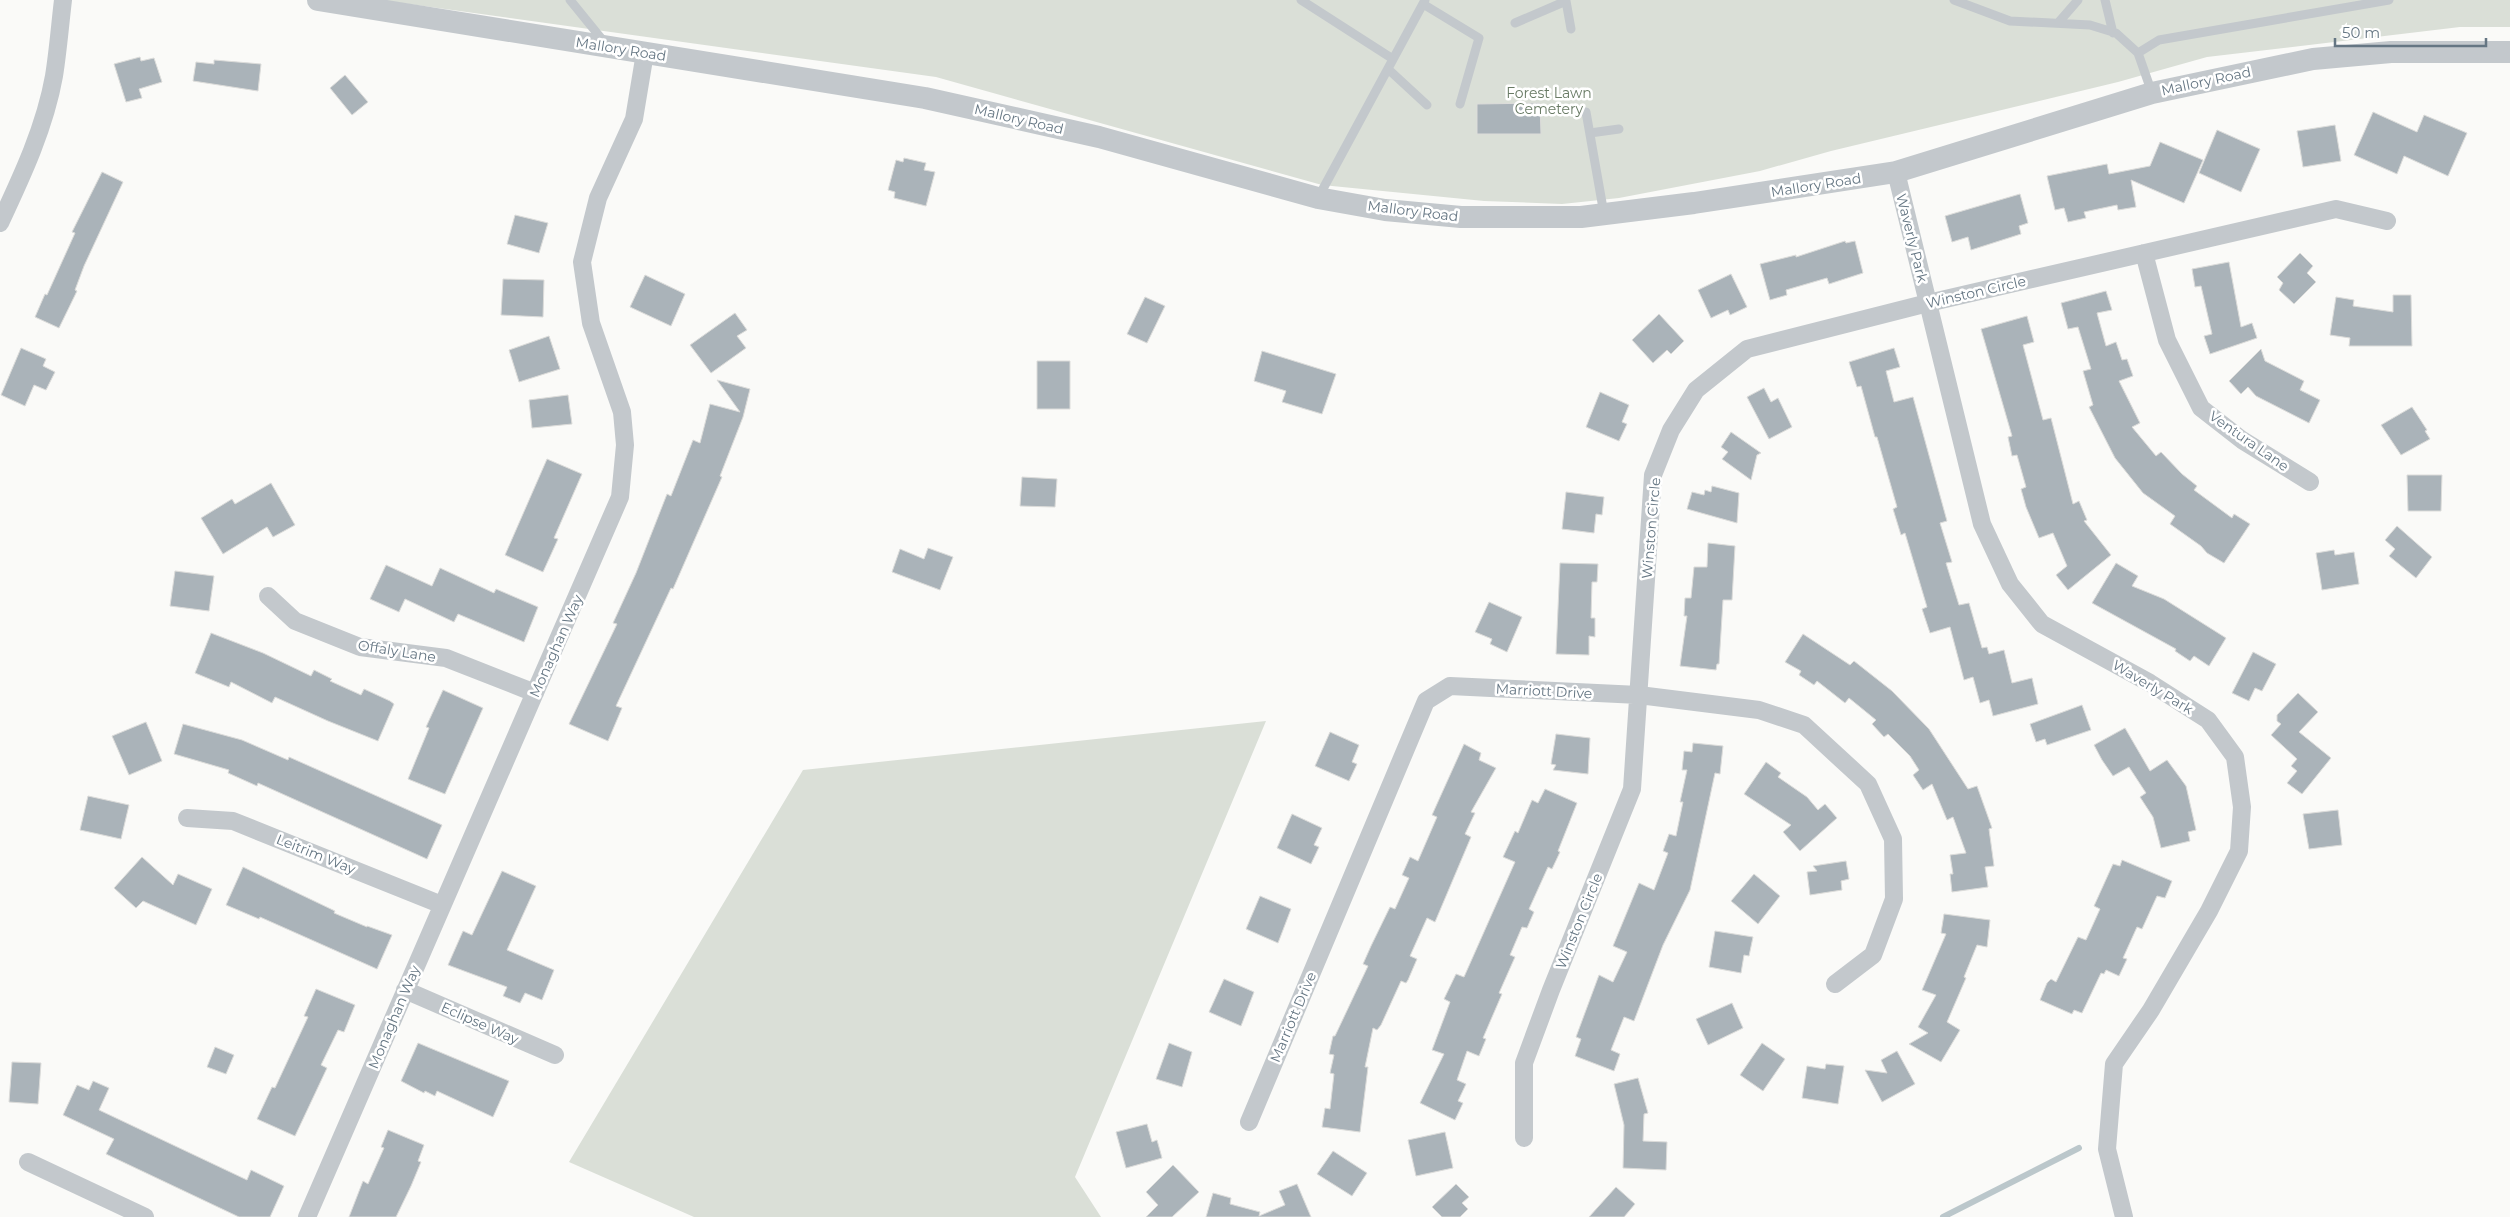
<svg xmlns="http://www.w3.org/2000/svg" width="2510" height="1217" font-family="Montserrat,sans-serif">
<style>
.green{fill:#dadfd7}
.lines{fill:none;stroke-linecap:round;stroke-linejoin:round}
.stream{stroke:#bbc7cb;stroke-width:6}
.building{fill:#aab3b9;stroke:#dcdcda}
.service{stroke:#c3c8cc;stroke-width:9}
.minor{stroke:#c3c8cc;stroke-width:18}
.tertiary{stroke:#c3c8cc;stroke-width:22}
.labels{text-anchor:middle;dominant-baseline:central;stroke-width:5;stroke-linejoin:round;paint-order:stroke}
.street-label{font-size:14px;fill:#657683;stroke:#fff}
.park-label{font-size:14px;fill:#687a64;stroke:#fff}
</style>
<rect width="100%" height="100%" fill="#fafaf8"/>
<path class="green" d="M380,0H2510V27H2460L2207,57L2118,82L1831,151L1760,171L1619,198L1562,204L1484,201L1322,185L936,77Z
M1266,721L1075,1177L1101,1217H694L569,1162L803,770Z"/>
<g class="lines">
<path class="stream" d="M1943,1217L2079,1148"/>
</g>
<path class="building" d="M140,57L141,61L154,58L162,82L139,89L142,98L126,102L114,64Z
M214,60L261,64L258,91L193,81L196,62L214,64Z
M345,75L368,102L352,115L330,88Z
M1540,103L1541,134H1477V104Z
M2373,112L2417,132L2424,115L2467,133L2448,176L2404,156L2397,174L2354,155Z
M2335,125L2341,161L2303,167L2297,131Z
M2217,130L2260,149L2241,192L2199,173Z
M2160,142L2203,160L2184,203L2131,180L2136,207L2118,210L2117,205L2084,212L2086,218L2068,222L2064,208L2055,210L2047,176L2107,164L2109,174L2150,166Z
M904,158L926,163L924,170L935,172L926,206L894,198L895,192L888,190L896,160L903,162Z
M102,172L123,182L84,266L75,290L77,291L59,328L35,317L45,294L47,295L75,233L72,232Z
M2020,194L2028,223L2019,226L2021,234L1971,250L1968,237L1952,242L1945,216Z
M515,215L548,223L539,253L507,244Z
M1845,241L1846,243L1855,241L1863,273L1829,284L1827,278L1786,290L1787,295L1770,300L1760,264L1796,255V257Z
M2300,253L2313,266L2307,273L2316,282L2294,304L2279,290L2283,283L2277,277Z
M2229,262L2241,327L2252,323L2257,338L2210,354L2204,336L2212,334L2201,286L2195,287L2192,269Z
M1731,274L1747,307L1730,315L1728,310L1711,318L1698,290Z
M645,275L685,294L671,326L630,307Z
M503,279L544,280L543,317L501,315Z
M2106,291L2112,310L2097,313L2106,346L2116,342L2122,360L2127,359L2133,376L2119,381L2140,423L2132,427L2156,456L2161,452L2182,474L2197,486L2194,490L2232,518L2234,514L2250,524L2224,563L2207,553L2201,546L2170,524L2175,516L2143,493L2115,458L2089,407L2093,405L2083,371L2091,369L2078,327L2068,329L2061,303Z
M2393,295H2411L2412,346H2349L2350,338L2330,335L2336,297L2354,300L2353,306L2393,312Z
M1145,297L1165,306L1147,343L1127,334Z
M735,313L747,330L737,336L746,348L711,373L690,345Z
M1659,314L1684,341L1671,354L1667,350L1653,363L1632,340Z
M2027,316L2034,342L2023,345L2043,420L2051,418L2073,504L2079,501L2087,520L2084,521L2111,555L2068,590L2056,575L2067,566L2053,533L2039,538L2026,507L2021,489L2026,487L2017,455L2012,456L2008,437L2012,436L1981,329Z
M549,336L560,369L519,382L509,350Z
M21,348L46,359L43,366L55,372L46,390L34,385L25,406L1,395Z
M1894,348L1900,367L1886,371L1894,402L1913,397L1947,521L1940,523L1952,562L1946,563L1959,605L1969,603L1982,648L1987,647L1989,654L2004,650L2012,683L2032,678L2038,704L1993,716L1989,700L1980,703L1973,677L1964,680L1950,627L1930,633L1922,609L1927,607L1905,533L1901,535L1893,509L1897,507L1877,437H1875L1861,386L1857,387L1849,362Z
M2261,349L2265,361L2304,381L2300,390L2320,400L2309,423L2256,396L2248,387L2241,394L2229,381Z
M1262,351L1336,374L1322,414L1282,402L1286,391L1254,381Z
M1037,361H1070V409H1037Z
M717,380L750,389L743,417L720,476L722,477L673,589L671,588L616,706L622,708L608,741L569,724L617,624L613,623L636,573L667,494L671,496L693,440L700,443L710,404L740,412Z
M1764,388L1771,402L1778,398L1792,427L1769,439L1747,397Z
M1600,392L1629,405L1622,422L1627,424L1619,441L1586,427Z
M568,395L572,424L532,428L529,400Z
M2412,407L2427,430L2425,431L2430,439L2401,455L2381,425Z
M1731,432L1761,453L1757,455L1751,480L1722,459L1728,452L1721,447Z
M547,459L582,474L554,538L558,539L543,572L505,555Z
M2407,475H2442L2441,511H2408Z
M1022,477L1057,479L1055,507L1020,506Z
M271,483L295,525L273,537L267,527L223,554L201,518L232,499L235,504Z
M1712,486L1739,493L1737,523L1687,509L1692,492L1704,495L1705,490L1711,492Z
M1566,492L1604,497L1602,515L1596,514L1594,533L1562,529Z
M2397,526L2432,557L2416,578L2389,556L2395,549L2385,540Z
M1708,543L1735,546L1732,600H1723L1719,664H1717L1716,670L1680,666L1687,616H1684L1685,598H1691L1694,567H1707Z
M928,548L953,557L940,590L892,572L900,549L924,559Z
M2334,550L2335,555L2354,552L2359,584L2322,590L2316,553Z
M1560,563L1598,564L1597,582H1592L1591,618H1595V637L1589,636V655L1556,654Z
M2116,563L2138,576L2132,586L2164,599L2226,638L2209,666L2194,656L2190,661L2175,651L2176,649L2092,603Z
M386,565L432,586L440,568L494,593L496,589L538,607L524,642L458,614L454,622L405,599L399,612L370,599Z
M175,571L214,576L209,611L170,606Z
M1489,602L1522,617L1507,652L1490,644L1492,639L1475,632Z
M211,633L263,653L311,676L314,670L332,679L330,681L361,695L364,689L390,701L394,704L378,741L328,721L275,697L272,703L231,682L229,687L195,673Z
M1803,634L1850,665L1854,661L1892,691L1929,729L1968,789L1977,786L1992,828L1989,829L1994,866L1985,867L1988,887L1952,892L1950,874H1953L1950,855L1966,853L1953,817L1947,820L1932,784L1923,790L1913,775L1919,770L1910,756L1888,734L1884,737L1872,724L1876,720L1849,698L1845,703L1817,681L1814,685L1799,675L1801,671L1785,662Z
M2253,652L2276,664L2262,691L2255,688L2249,701L2232,693Z
M443,690L483,708L445,794L408,779L429,728L426,727Z
M2298,693L2318,712L2299,732L2331,758L2302,794L2287,783L2297,771L2291,766L2297,759L2271,735L2281,724L2277,721V715Z
M2082,705L2091,730L2047,745L2045,739L2036,742L2030,724Z
M146,722L162,761L129,775L112,736Z
M183,724L242,740L288,760L289,757L442,825L427,859L258,783L257,786L228,773L229,770L174,754Z
M2125,728L2150,771L2167,760L2186,786L2196,830L2188,832L2190,841L2161,848L2153,817L2140,797L2146,793L2129,767L2113,776L2102,760L2094,745Z
M1330,732L1359,745L1352,762L1357,764L1349,781L1315,766Z
M1556,734L1590,738L1588,774L1553,770L1556,765L1551,764Z
M1693,743L1723,746L1720,774L1715,773L1690,890L1663,945L1634,1021L1624,1017L1611,1050L1620,1054L1614,1071L1575,1056L1581,1039L1576,1037L1599,975L1613,982L1627,952L1613,946L1639,883L1654,890L1668,853L1663,851L1669,834L1676,836L1683,802H1680L1687,770H1682L1684,751L1692,752Z
M1464,744L1481,753L1479,760L1496,768L1471,812L1475,813L1465,834L1471,837L1435,922L1427,918L1410,956L1417,959L1408,980L1406,983L1401,981L1381,1025L1377,1030L1373,1028L1365,1067H1368L1360,1132L1322,1127L1325,1108L1330,1109L1334,1074L1330,1073L1334,1055L1329,1054L1333,1036H1335L1368,966L1363,964L1371,946L1390,907L1395,909L1409,878L1402,875L1410,857L1418,861L1437,817L1432,815Z
M1766,762L1781,773L1778,777L1807,797L1818,810L1825,804L1837,818L1800,851L1783,832L1791,825L1744,794Z
M1545,789L1577,803L1558,851L1560,852L1552,869L1548,867L1529,909L1534,912L1527,928L1522,927L1510,955L1515,957L1499,993L1502,994L1483,1038L1486,1039L1479,1056L1467,1051L1457,1080L1466,1084L1458,1101L1463,1103L1455,1120L1420,1103L1444,1054L1432,1050L1450,1002L1444,999L1456,974L1464,977L1515,862L1503,857L1515,831L1518,833L1532,800L1538,803Z
M88,796L129,805L121,839L80,830Z
M2338,810L2342,845L2309,849L2303,814Z
M1292,814L1322,828L1314,845L1319,847L1311,864L1277,848Z
M142,857L173,885L178,874L212,889L196,925L143,901L136,908L114,888Z
M2122,860L2172,881L2165,898L2157,896L2142,929L2137,927L2123,958L2127,959L2119,976L2106,970L2104,974L2101,973L2082,1013L2074,1010L2072,1014L2040,1000L2047,983L2051,979L2056,982L2078,937L2086,940L2100,909L2094,906L2113,864L2120,866Z
M1846,861L1849,879L1841,881L1842,890L1810,895L1807,872L1817,871L1813,866Z
M243,867L335,911L334,913L367,927V926L392,935L377,969L260,917L259,919L226,905Z
M502,871L536,886L507,950L554,970L542,1000L525,993L520,1003L503,996L507,987L448,965L463,931L472,935Z
M1754,874L1780,896L1758,924L1731,901Z
M1260,896L1291,909L1278,943L1246,929Z
M1944,914L1990,920L1987,947L1977,945L1964,977L1966,978L1947,1022L1960,1030L1941,1062L1909,1044L1928,1033L1918,1027L1936,995L1922,990L1946,934L1941,933Z
M1715,931L1753,937L1749,956L1744,955L1741,973L1709,967Z
M1224,979L1254,992L1241,1026L1209,1012Z
M316,989L355,1005L344,1032L338,1030L321,1065L327,1068L295,1136L257,1119L272,1087L275,1088L308,1017L304,1016Z
M1732,1003L1743,1028L1708,1045L1696,1019Z
M418,1043L509,1081L493,1117L437,1091L435,1096L425,1091L424,1093L401,1081Z
M1169,1043L1192,1052L1182,1087L1156,1079Z
M1762,1043L1785,1059L1763,1091L1740,1075Z
M215,1047L234,1055L226,1074L207,1067Z
M1897,1051L1915,1084L1882,1102L1865,1070L1887,1073L1881,1060Z
M12,1062L41,1063L38,1104L9,1102Z
M1826,1064L1844,1066L1838,1104L1802,1098L1807,1066L1825,1069Z
M1638,1078L1648,1113L1644,1114L1643,1141L1667,1142L1666,1170L1623,1168L1624,1125L1614,1084Z
M93,1081L109,1088L99,1110L247,1180L251,1170L284,1186L270,1217H239L106,1154L114,1139L63,1115L77,1085L89,1090Z
M1147,1124L1152,1142L1157,1140L1162,1158L1126,1168L1116,1132Z
M388,1130L424,1145L418,1161L421,1162L411,1186L396,1217H349L363,1181L368,1184L384,1148L381,1147Z
M1445,1132L1453,1168L1416,1176L1408,1140Z
M1333,1151L1367,1173L1352,1196L1317,1174Z
M1173,1165L1199,1192L1172,1217H1146L1158,1205L1146,1192Z
M1297,1184L1311,1217H1206L1213,1193L1231,1198L1230,1204L1260,1212L1259,1216L1285,1205L1279,1191Z
M1456,1184L1469,1197L1462,1203L1468,1209L1460,1217H1442L1432,1207Z
M1616,1187L1635,1204L1624,1217H1589Z"/>
<g class="lines">
<path class="service" d="M570,0L605,43
M1301,0L1393,59
M1954,0L2010,21L2090,25L2116,33L2138,53L2152,93
M2105,0L2113,33
M1423,4L1479,38L1460,104
M1515,23L1566,1L1571,29
M2058,23L2078,0
M2138,53L2159,40L2389,0
M1388,69L1427,105
M1586,112L1604,214
M1590,133L1619,129
M1318,198L1425,0"/>
<path class="minor" d="M1896,172L1982,524L2010,584L2042,624L2150,683L2208,720L2235,757L2242,807L2239,851L2209,911L2151,1010L2114,1064L2107,1149L2124,1217
M0,223C22,176 45,127 54,76C58,51 60,25 63,0
M2144,253L2167,340L2201,408L2242,440L2310,482
M268,596L295,621L360,647L446,658L535,693
M187,818L233,821L442,905
M405,990L555,1055
M1249,1122L1426,701L1450,686L1639,695L1759,710L1804,725L1868,784L1893,839L1894,899L1873,955L1835,984
M1524,1138V1063L1551,990L1632,789L1653,475L1671,430L1696,390L1747,349L1928,303L2336,209L2387,221
M28,1162L145,1217
M307,1217L620,497L625,445L622,412L591,323L582,262L598,198L634,119L645,53"/>
<path class="tertiary" d="M318,0L925,98L1099,137L1318,198L1385,210L1461,217H1581L1694,203L1896,172L2152,93L2313,59L2391,52H2510"/>
</g>
<g class="labels">
<g class="street-label">
<text transform="translate(621 49) rotate(9)">Mallory Road</text>
<text transform="translate(2206 81) rotate(-12)">Mallory Road</text>
<text transform="translate(1019 119) rotate(13)">Mallory Road</text>
<text transform="translate(1816 185) rotate(-9)">Mallory Road</text>
<text transform="translate(1413 211) rotate(7)">Mallory Road</text>
<text transform="translate(1912 238) rotate(76)">Waverly Park</text>
<text transform="translate(1976 292) rotate(-13)">Winston Circle</text>
<text transform="translate(2249 441) rotate(35)">Ventura Lane</text>
<text transform="translate(1651 528) rotate(-85)">Winston Circle</text>
<text transform="translate(556 646) rotate(-66)">Monaghan Way</text>
<text transform="translate(397 651) rotate(9)">Offaly Lane</text>
<text transform="translate(2153 687) rotate(31)">Waverly Park</text>
<text transform="translate(1544 691) rotate(3)">Marriott Drive</text>
<text transform="translate(316 854) rotate(22)">Leitrim Way</text>
<text transform="translate(1579 921) rotate(-68)">Winston Circle</text>
<text transform="translate(394 1017) rotate(-67)">Monaghan Way</text>
<text transform="translate(1293 1017) rotate(-67)">Marriott Drive</text>
<text transform="translate(480 1023) rotate(24)">Eclipse Way</text>
</g>
<g class="park-label">
<text x="1549" y="93">Forest Lawn<tspan x="1549" dy="16">Cemetery</tspan></text>
</g>
</g>
<path d="M2335 38v8h151v-8" fill="none" stroke="#657683" stroke-width="2.5"/>
<text x="2342" y="38" font-size="15" fill="#657683" stroke="#ffffff" stroke-width="4" paint-order="stroke">50 m</text>
</svg>
